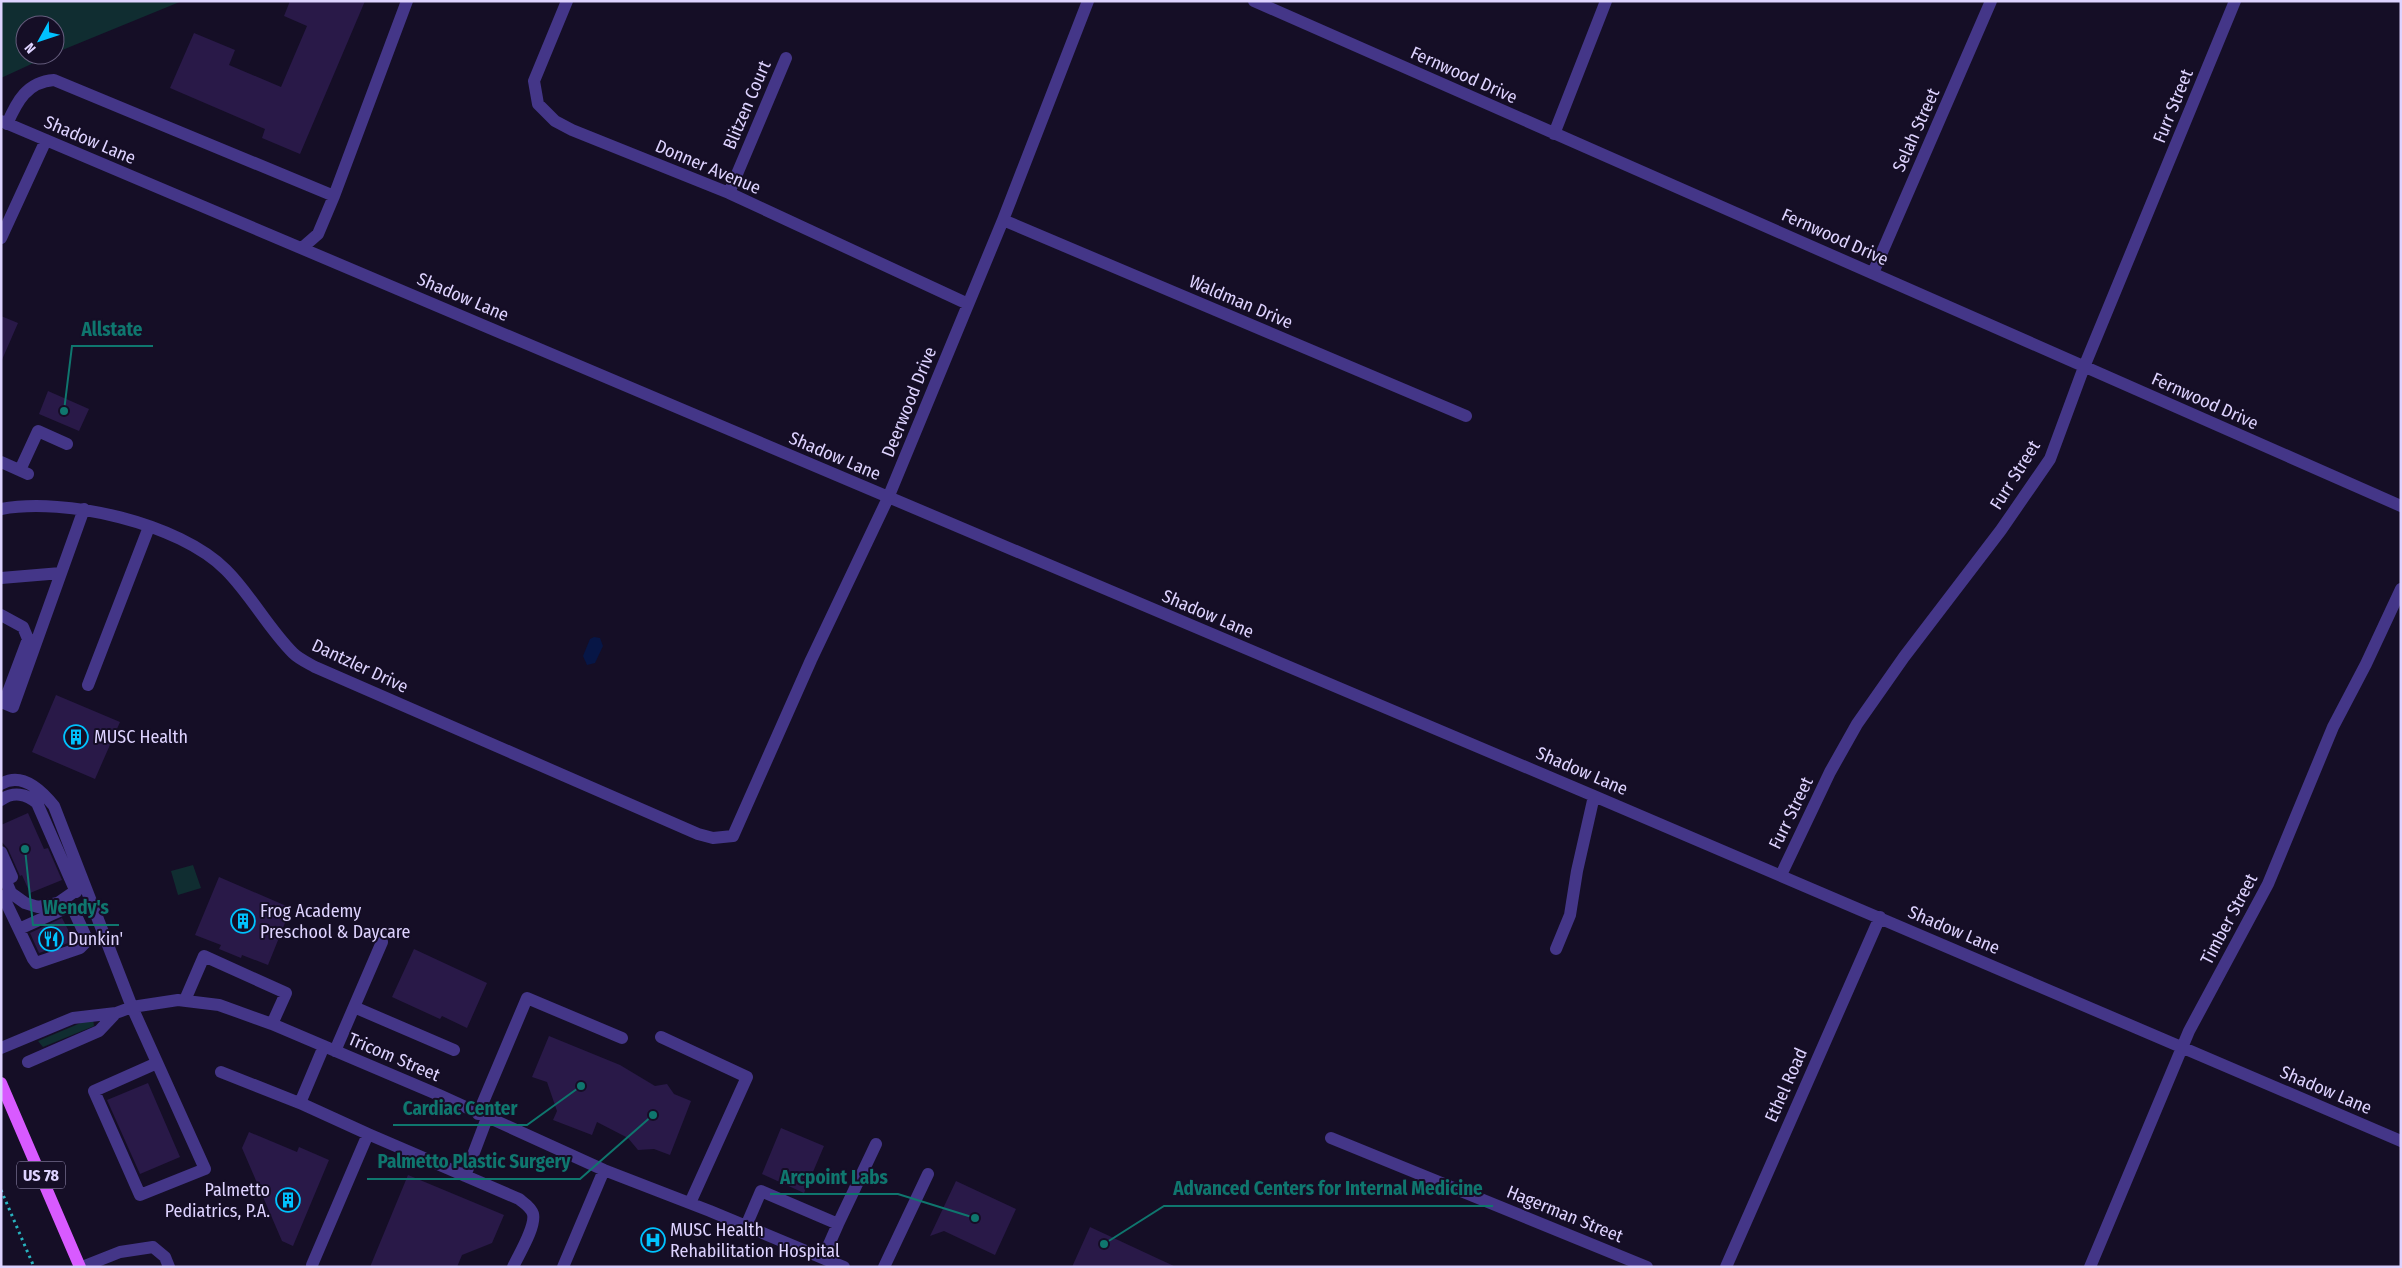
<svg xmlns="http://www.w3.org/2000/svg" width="2402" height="1268" font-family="'Fira Sans Condensed',sans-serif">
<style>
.green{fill:#102d31}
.water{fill:#071646}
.building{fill:#291948}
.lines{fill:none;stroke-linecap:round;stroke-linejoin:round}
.path{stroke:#28b2be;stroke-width:3;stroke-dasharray:2.5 4;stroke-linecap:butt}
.minor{stroke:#443688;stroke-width:12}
.major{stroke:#d85aff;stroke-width:12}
.labels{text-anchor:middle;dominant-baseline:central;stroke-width:4;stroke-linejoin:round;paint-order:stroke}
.shield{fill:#150e26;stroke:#a298be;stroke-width:1}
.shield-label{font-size:16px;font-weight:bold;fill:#ded3ff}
.street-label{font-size:18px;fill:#ded3ff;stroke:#150e26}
.poi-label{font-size:18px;fill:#ded3ff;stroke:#150e26;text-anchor:start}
.leader{fill:none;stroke:#0f766e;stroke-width:2}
.callout-dot{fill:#0f766e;stroke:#150e26;stroke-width:2}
.callout-label{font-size:19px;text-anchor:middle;font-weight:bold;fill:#0f766e;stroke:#150e26;stroke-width:4;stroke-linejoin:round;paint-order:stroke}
</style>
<rect width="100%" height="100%" fill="#150e26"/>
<path class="green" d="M1,1H182L55,53V25H25V55H51L1,78Z
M193,865L201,888L178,895L171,871Z
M90,1019H93L94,1026L43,1047L38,1041Z"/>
<path class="water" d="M594,637L600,638L603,646L595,663L587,665L583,656L590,639Z"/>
<path class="building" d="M290,1H365L300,154L262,138L265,129L170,88L194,33L235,50L229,65L281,87L307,26L284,16Z
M1,316L18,323L1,362Z
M48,391L89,409L79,431L39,414Z
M56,695L120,722L95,779L32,752Z
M28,813L44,849L48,848L62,880L30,893L22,875L20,876L8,849L1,841V825Z
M219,877L291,908L268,965L242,955L241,958L219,949L221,945L195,935Z
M62,918L74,941L39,953L30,933Z
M414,949L487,983L467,1028L442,1016L440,1019L392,997Z
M549,1036L620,1065L655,1086L667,1084L674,1094L691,1101L670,1155L654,1149L638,1150L628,1138L597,1122L592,1135L553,1120L557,1111L547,1082L532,1077Z
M148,1083L180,1157L140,1174L107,1100Z
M781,1128L824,1146L804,1193L762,1174Z
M249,1132L297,1152L299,1147L329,1160L293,1246L282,1241L242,1148Z
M408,1175L504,1215L492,1243L462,1255L457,1267H370Z
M956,1181L1016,1209L995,1255L944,1231L930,1236Z
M1090,1227L1176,1267H1072Z"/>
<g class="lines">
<path class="path" d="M1,1190L34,1267"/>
<path class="minor" d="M567,1L534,81L538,104L555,121L572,130L729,193L968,304
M1254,1L2401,506
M1,121L1594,796L2401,1141
M7,124C17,101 27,82 54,80L334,196
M1554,134L1606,1
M729,193L786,58
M1003,220L1466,416
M1,238L46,140
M302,248L318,234L334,196L407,1
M1873,273L1991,1
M1,462L28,474
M20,470L38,431L67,444
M1,509C66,497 179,523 226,570C251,595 268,628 293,653C299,659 308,663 315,667L698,834L713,838L733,836L811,660L888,498L1003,220L1088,1
M1,578L61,573
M1,615L23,627L28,639L4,703
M88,685L149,527
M1,702L13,707L84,509
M1,784C22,771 42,791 54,806L132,1007L205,1169L140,1195L94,1091L157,1063
M1,800C13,791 27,794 37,803L76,892
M1,852L12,877
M1,870L11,893L25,903L38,907L58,903L81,887
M1781,875L1830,772L1857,724L1904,657L2001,530L2050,459L2084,367L2235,1
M3,896L33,959L36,963L80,948L85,943L86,937L73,909L68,907L19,929
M1556,949L1570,915L1577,871L1594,796
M185,1000L204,956L286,993L272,1024
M354,1007L454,1050
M661,1037L747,1077L690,1203
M1,1048L73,1018L116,1013L132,1007L178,1000L219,1005L272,1024L439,1095L604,1170L710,1211L844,1267
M335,1051L382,942
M28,1062L99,1031L116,1013
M221,1072L302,1104
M478,1114L527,998L622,1038
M368,1134L519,1199C524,1203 531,1207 533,1214C536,1227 519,1254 513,1267
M1331,1138L1647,1267
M465,1176L487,1118
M838,1224L876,1144
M746,1226L761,1191L838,1224L823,1258
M312,1265L368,1134L300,1103L324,1046
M82,1267L120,1252L153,1247L165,1257L169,1267
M563,1267L604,1170
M884,1267L928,1174
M1726,1267L1880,917
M2090,1267L2189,1031L2268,884L2333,727L2366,664L2401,589"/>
<path class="major" d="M1,1083L80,1267"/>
</g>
<defs>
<g id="building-ring" transform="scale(1.25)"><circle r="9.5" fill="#150e26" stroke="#00c2fe" stroke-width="1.5"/><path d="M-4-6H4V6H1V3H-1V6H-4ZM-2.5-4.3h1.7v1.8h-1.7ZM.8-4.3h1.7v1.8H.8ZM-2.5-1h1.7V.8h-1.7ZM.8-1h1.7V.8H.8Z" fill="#00c2fe"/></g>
<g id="restaurant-ring" transform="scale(1.25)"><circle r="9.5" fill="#150e26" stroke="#00c2fe" stroke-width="1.5"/><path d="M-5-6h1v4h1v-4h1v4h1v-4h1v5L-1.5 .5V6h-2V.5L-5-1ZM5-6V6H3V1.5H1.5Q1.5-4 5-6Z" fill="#00c2fe"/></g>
<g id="hospital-ring" transform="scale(1.25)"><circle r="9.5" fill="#150e26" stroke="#00c2fe" stroke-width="1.5"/><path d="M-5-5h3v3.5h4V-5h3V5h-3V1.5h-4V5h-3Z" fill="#00c2fe"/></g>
</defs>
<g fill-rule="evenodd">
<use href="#building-ring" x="76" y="737"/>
<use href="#building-ring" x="243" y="921"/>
<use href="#restaurant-ring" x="51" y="939"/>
<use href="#building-ring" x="288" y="1200"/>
<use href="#hospital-ring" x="653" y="1240"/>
</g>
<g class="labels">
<rect class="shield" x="17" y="1161.5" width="48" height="27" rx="4"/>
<g class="shield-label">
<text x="41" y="1175">US 78</text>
</g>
<g class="street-label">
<text transform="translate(1464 75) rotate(24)">Fernwood Drive</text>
<text transform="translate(747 105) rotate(-67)">Blitzen Court</text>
<text transform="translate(2173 106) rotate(-68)">Furr Street</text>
<text transform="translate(1916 130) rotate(-66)">Selah Street</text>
<text transform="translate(90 140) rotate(23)">Shadow Lane</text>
<text transform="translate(708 167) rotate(23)">Donner Avenue</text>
<text transform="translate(1835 237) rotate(24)">Fernwood Drive</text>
<text transform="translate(463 297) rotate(23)">Shadow Lane</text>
<text transform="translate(1241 302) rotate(23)">Waldman Drive</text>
<text transform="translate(2205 401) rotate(24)">Fernwood Drive</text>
<text transform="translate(909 402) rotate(-68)">Deerwood Drive</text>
<text transform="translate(835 456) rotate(23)">Shadow Lane</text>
<text transform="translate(2015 475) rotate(-58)">Furr Street</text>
<text transform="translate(1208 614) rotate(23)">Shadow Lane</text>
<text transform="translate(360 666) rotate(25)">Dantzler Drive</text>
<text transform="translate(1582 771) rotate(23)">Shadow Lane</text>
<text transform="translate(1791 813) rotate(-64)">Furr Street</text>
<text transform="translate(2229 919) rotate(-62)">Timber Street</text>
<text transform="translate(1954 930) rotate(23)">Shadow Lane</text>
<text transform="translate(394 1057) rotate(23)">Tricom Street</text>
<text transform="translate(1786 1085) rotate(-66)">Ethel Road</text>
<text transform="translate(2326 1090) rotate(23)">Shadow Lane</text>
<text transform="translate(1565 1214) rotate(22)">Hagerman Street</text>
</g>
<g class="poi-label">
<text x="94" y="737">MUSC Health</text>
<text x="260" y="911">Frog Academy<tspan x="260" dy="21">Preschool &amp; Daycare</tspan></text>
<text x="68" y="939">Dunkin'</text>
<text x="270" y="1190" text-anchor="end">Palmetto<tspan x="270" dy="21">Pediatrics, P.A.</tspan></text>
<text x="670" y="1230">MUSC Health<tspan x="670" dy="21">Rehabilitation Hospital</tspan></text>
</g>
</g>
<path class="leader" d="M64 411L72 346H153M25 849L33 925H119M581 1086L527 1125H393M653 1115L580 1179H367M975 1218L898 1194H770M1104 1244L1164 1206H1493"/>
<g class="callout-dot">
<circle cx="64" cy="411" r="5"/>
<circle cx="25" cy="849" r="5"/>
<circle cx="581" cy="1086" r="5"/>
<circle cx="653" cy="1115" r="5"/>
<circle cx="975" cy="1218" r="5"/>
<circle cx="1104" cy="1244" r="5"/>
</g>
<g class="callout-label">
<text x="112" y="336">Allstate</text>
<text x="76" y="914">Wendy's</text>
<text x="460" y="1115">Cardiac Center</text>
<text x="474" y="1168">Palmetto Plastic Surgery</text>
<text x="834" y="1184">Arcpoint Labs</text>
<text x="1328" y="1195">Advanced Centers for Internal Medicine</text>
</g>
<rect width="2402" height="1268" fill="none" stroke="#ded3ff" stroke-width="5"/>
<g transform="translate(40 40) rotate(230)"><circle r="24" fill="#150e26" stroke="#655d7d"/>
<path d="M0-4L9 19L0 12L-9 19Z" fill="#00c2fe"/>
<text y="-8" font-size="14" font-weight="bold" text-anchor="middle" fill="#ded3ff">N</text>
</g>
</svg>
